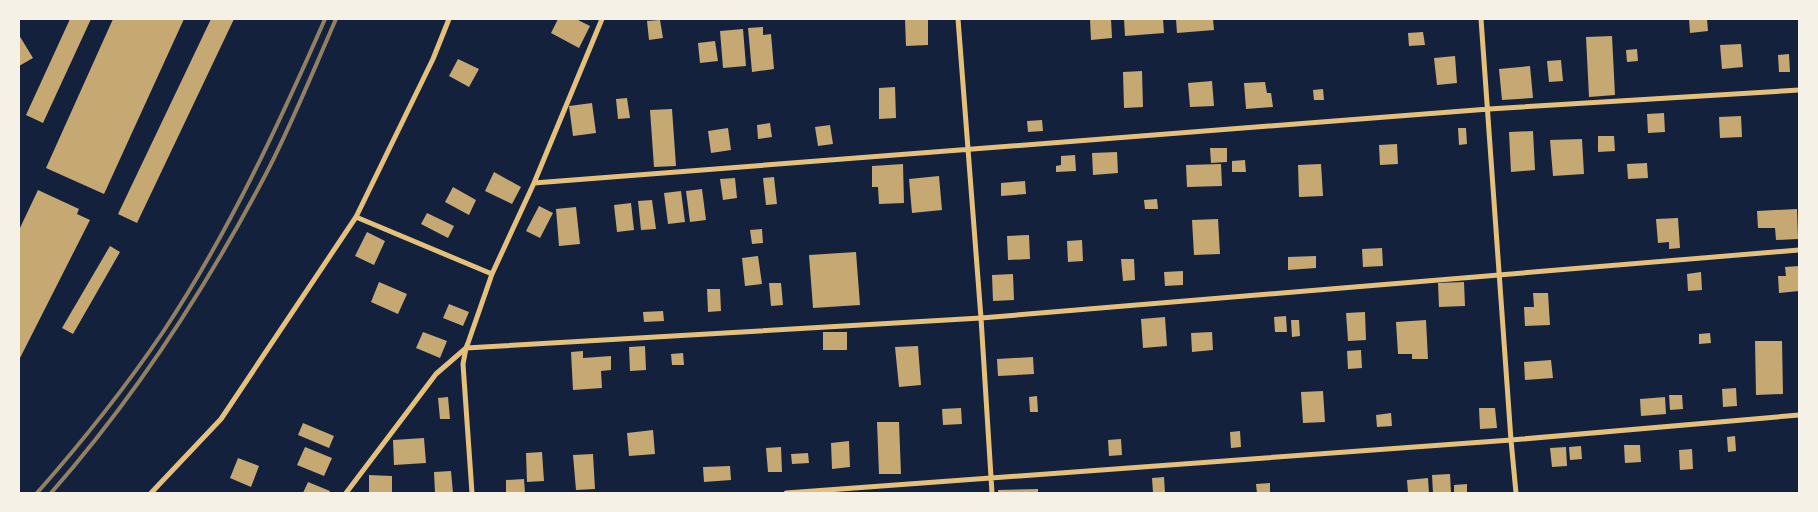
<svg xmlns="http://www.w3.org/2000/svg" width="1818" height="512" font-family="Inter,sans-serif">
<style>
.building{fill:#c6a872}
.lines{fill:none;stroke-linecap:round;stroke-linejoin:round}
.minor{stroke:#e5c07b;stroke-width:5}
.rail{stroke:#918062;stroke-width:4}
</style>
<rect width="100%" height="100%" fill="#14213d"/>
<path class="building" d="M70,19H91L43,123L26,115Z
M113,19H184L104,194L46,168Z
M211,19H234L137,223L118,214Z
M558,19H576L590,26L579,48L551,33Z
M905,19H928V45L906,46Z
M1090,19H1111L1112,38L1091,40Z
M1124,19H1163L1164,33L1125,36Z
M1176,19H1213L1214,30L1177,33Z
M1689,19H1707L1708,31L1690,33Z
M660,20L663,38L649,40L647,21Z
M763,27V35L771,34L774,69L752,72L748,28Z
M743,29L746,66L723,68L720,31Z
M1423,32L1425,45L1409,46L1408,33Z
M19,35L33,58L19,66Z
M1612,36L1615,95L1589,97L1586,37Z
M715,41L718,61L700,63L698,43Z
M1741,44L1743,67L1722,69L1720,45Z
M1637,49L1638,61L1627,62L1626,50Z
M1789,54L1790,72H1779L1778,55Z
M1455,56L1457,83L1437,85L1434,58Z
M458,59L479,69L469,87L449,76Z
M1561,60L1563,81L1549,82L1547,61Z
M1530,66L1533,98L1502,100L1499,69Z
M1142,71L1143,107L1124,108L1123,72Z
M1212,81L1214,106L1190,107L1188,83Z
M1265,82L1267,93H1271L1273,107L1246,109L1244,83Z
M895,87L896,118L879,119V88Z
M1323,89L1324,100H1314L1313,90Z
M627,98L630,118L618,119L616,99Z
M592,103L596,133L573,136L569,106Z
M672,109L676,166L654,167L650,110Z
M1664,113L1665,132L1648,133L1647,114Z
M1741,116L1742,137L1720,138L1719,117Z
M1042,120L1043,131L1028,132L1027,121Z
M770,123L772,137L758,139L757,125Z
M830,125L833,144L818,146L815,127Z
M728,128L731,150L711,153L708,131Z
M1458,128H1466L1467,144L1459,145Z
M1533,131L1535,170L1511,172L1509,132Z
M1598,136H1614L1615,151L1598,152Z
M1582,139L1584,174L1553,176L1550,140Z
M1397,144L1398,164L1380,165L1379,145Z
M1210,148H1227V162L1211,163Z
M1117,152L1118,173L1093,175L1092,153Z
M1075,155L1076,171L1056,172V166L1061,165V156Z
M1245,160L1246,172H1232V161Z
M1647,163L1648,178L1628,179L1627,164Z
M903,164L904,203L879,204L878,187H872V166Z
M1221,164L1222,186L1187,187L1186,165Z
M1321,164L1323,196L1299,197L1298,165Z
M494,172L521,187L512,204L485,191Z
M939,176L942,210L912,213L909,179Z
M774,177L777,204L766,205L763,178Z
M735,178L737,198L723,200L720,179Z
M1025,181L1026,194L1001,196V183Z
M453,187L476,200L469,215L445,202Z
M702,189L706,220L690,222L686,191Z
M38,190L79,209L77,214L90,220L20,358H19V230Z
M681,191L685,222L668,224L664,193Z
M1157,199L1158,209H1145L1144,200Z
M652,200L656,229L641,230L638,201Z
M631,203L634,230L617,232L614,205Z
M539,206L553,213L540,238L526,231Z
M576,207L580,244L559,246L556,209Z
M1797,209L1798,239L1776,240L1775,228H1758L1757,211Z
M427,213L454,226L448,238L421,224Z
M1678,218L1680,248L1669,249V242L1658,243L1656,219Z
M1218,219L1220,254L1194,255L1192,220Z
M762,229L763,243L752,244L750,230Z
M367,232L385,241L374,265L355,256Z
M1029,235L1030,259L1008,260L1007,236Z
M1082,240L1083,261L1068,262L1067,241Z
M110,246L120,252L73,334L62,328Z
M1382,248L1383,266L1363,267L1362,249Z
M856,252L860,305L813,308L809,255Z
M758,256L762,284L745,286L742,258Z
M1316,256V268L1288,270V257Z
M1121,259H1134L1135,280L1123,281Z
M1799,266V291L1779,293L1778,276H1786L1785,267Z
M1183,271V285L1165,286L1164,272Z
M1701,272L1702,290L1688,291L1687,274Z
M1013,274L1014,300L993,301L992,275Z
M379,282L407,294L398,314L371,302Z
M1464,282L1465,306L1439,307L1438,283Z
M769,283H781L783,305L771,306Z
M707,289H720L721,311L708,312Z
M1533,293H1548L1550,325L1525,326L1524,307H1534Z
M449,304L469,312L463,326L443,318Z
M663,311L664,321L644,322L643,312Z
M1365,312L1366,340L1348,341L1346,313Z
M1286,316L1287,332H1275L1274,317Z
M1165,317L1167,346L1143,348L1141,319Z
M1291,320H1299L1300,336L1292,337Z
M1426,320L1428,359H1412V354H1398L1396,322Z
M423,332L447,341L440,358L416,348Z
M823,332H847V350H823Z
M1212,332L1213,350L1192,352L1191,333Z
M1710,333L1711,343L1699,344V334Z
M1755,341H1782L1783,394L1756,395Z
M645,346L646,370L630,371L629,347Z
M918,346L921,385L899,387L895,347Z
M1361,350L1362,368L1348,369L1347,351Z
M583,351V358L611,356V370L601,371L602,388L573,390L571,352Z
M683,353L684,365H672L671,354Z
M1033,357L1034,374L998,376L997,359Z
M1551,360L1553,378L1525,380L1524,362Z
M1736,388L1737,406L1723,407L1722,389Z
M1323,391L1325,422L1303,423L1301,392Z
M1669,395H1682L1683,409L1670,410Z
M1037,396L1038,412H1030L1029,397Z
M448,397L450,419H440L438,398Z
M1665,397L1666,414L1641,416L1640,399Z
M961,408L962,424L943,425L942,409Z
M1479,408H1495L1497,428L1480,429Z
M1391,413L1392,426L1377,427L1376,415Z
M877,422H899L901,474H879Z
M303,423L334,436L329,448L298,435Z
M653,430L655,454L629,456L627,433Z
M1240,431L1241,447L1231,448L1230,432Z
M1735,436L1736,451L1728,452L1727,437Z
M424,438L426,463L394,465L393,440Z
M1121,439L1122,455L1109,456L1108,440Z
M849,441L850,467L832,469L831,443Z
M1624,445H1640L1641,462L1625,463Z
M1581,446L1582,459L1570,460L1569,447Z
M305,447L332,458L324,476L297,465Z
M781,447L782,472H768L766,448Z
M1566,447L1567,466L1552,467L1550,448Z
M1692,449L1693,469L1680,470L1679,450Z
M542,452L544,481L527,482L526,453Z
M808,453L809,463L792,464L791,454Z
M593,454L595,489L576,490L573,455Z
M238,458L259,466L251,487L230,478Z
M730,466L731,480L704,482L703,467Z
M451,471L453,493H435L434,472Z
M1450,474L1451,493H1433L1432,475Z
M369,475L392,476V493H369Z
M1164,477L1165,493H1153L1152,478Z
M1428,478L1429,493H1408L1407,480Z
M524,479L525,493H506V480Z
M308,482L330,491L329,493H303Z
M1270,483V493H1257L1256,484Z
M1467,484V493H1454V485Z
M1038,489V493H998V490Z"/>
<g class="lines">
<path class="minor" d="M958,19L981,318L992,493
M1481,19L1511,440L1516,493
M534,183L1489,109L1799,90
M356,217L492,274
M151,493L221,419L356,217L433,59L449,19
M346,493L436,374L466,348L468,343L492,274L534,183L602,19
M472,493L463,364L466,348L981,318L1799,250
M786,493L1511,440L1799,415"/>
<path class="rail" d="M37,493C82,442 125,388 163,332C228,234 278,126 325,19
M51,493C137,395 207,287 268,170C293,121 314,69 336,19"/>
</g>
<rect width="1818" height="512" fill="none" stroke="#f6f1e7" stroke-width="40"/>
</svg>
